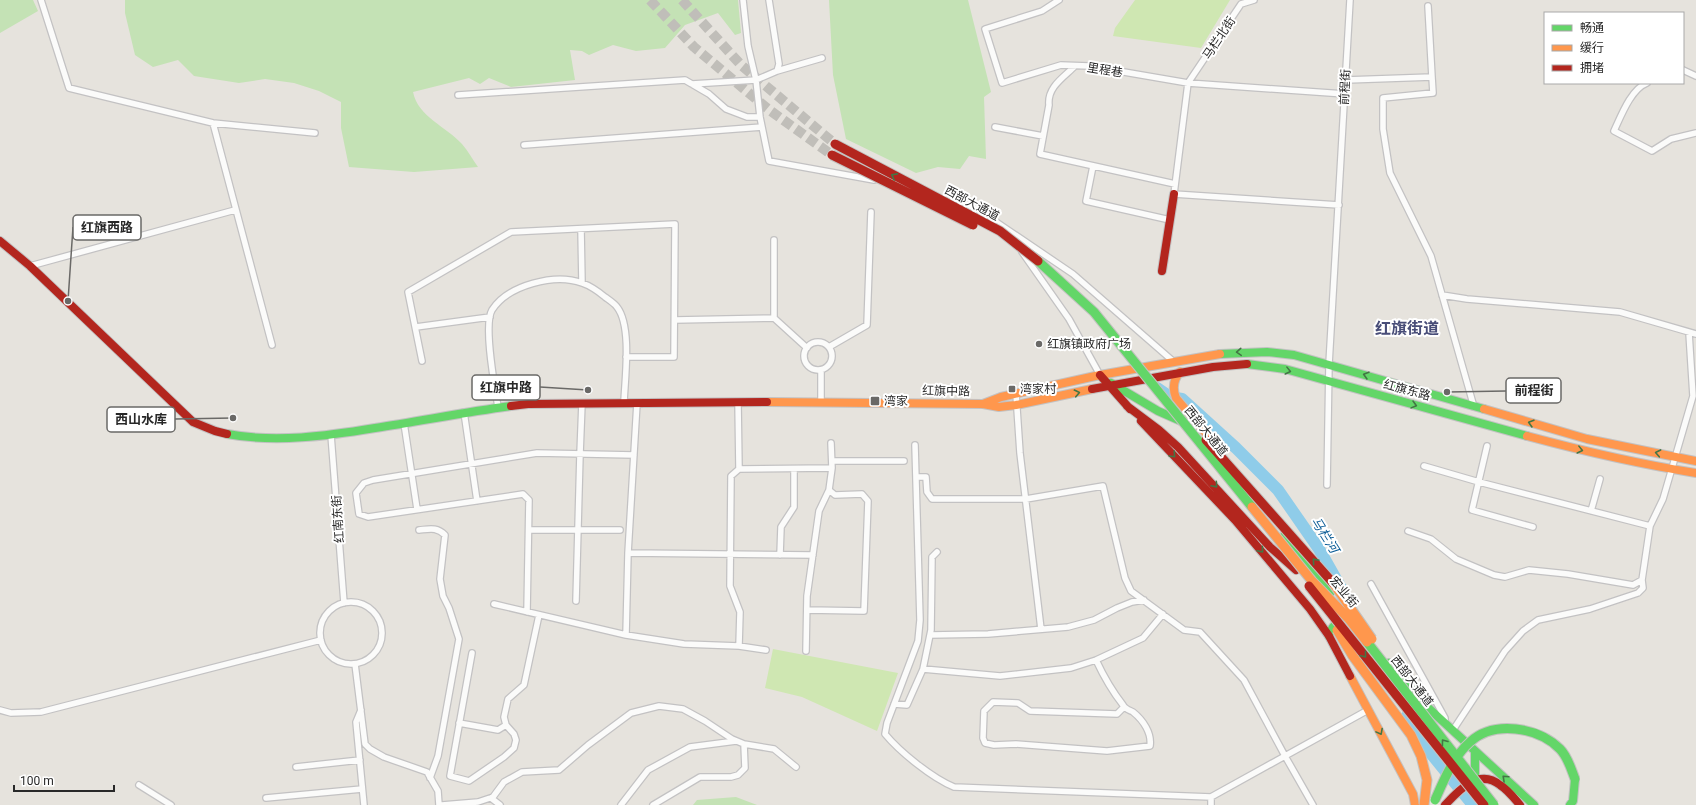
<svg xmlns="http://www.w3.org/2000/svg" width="1696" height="805" font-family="Roboto,'Noto Sans SC',sans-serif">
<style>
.green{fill:#c4e2b5}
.pitch{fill:#cfe7b2}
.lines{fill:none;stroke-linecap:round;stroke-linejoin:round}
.river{stroke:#8fcce9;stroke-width:12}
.highway-tunnel{stroke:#c0beb9;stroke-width:10;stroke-dasharray:10 5;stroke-linecap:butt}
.street-casing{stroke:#c3c2c3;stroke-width:8}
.fast-casing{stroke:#c3c2c3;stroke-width:10}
.slow-casing{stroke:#c3c2c3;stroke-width:10}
.jam-casing{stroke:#c3c2c3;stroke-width:10}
.street{stroke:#fbfbfa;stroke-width:5.5}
.fast{stroke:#63d668;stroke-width:8}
.slow{stroke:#ff974d;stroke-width:8}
.jam{stroke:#b3261e;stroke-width:8}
.fast-bridge-casing{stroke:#c3c2c0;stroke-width:11;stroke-linecap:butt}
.slow-bridge-casing{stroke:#c3c2c0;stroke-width:11;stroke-linecap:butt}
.jam-bridge-casing{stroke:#c3c2c0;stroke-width:11;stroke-linecap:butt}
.fast-bridge{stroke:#63d668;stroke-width:9}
.slow-bridge{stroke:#ff974d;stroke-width:9}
.jam-bridge{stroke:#b3261e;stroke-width:9}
.oneway{stroke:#437645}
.poi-dot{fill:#6a6967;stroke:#fff;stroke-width:1.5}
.labels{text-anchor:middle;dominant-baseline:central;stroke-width:4;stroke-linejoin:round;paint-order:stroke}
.street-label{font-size:12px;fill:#282828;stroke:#fff}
.poi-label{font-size:12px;fill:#282828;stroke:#fff;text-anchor:start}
.water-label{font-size:13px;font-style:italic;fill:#0c5d97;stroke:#fff}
.district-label{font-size:16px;font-weight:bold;fill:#484d78;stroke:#fff}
.leader{fill:none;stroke:#6a6967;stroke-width:1.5}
.callout-dot{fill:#6a6967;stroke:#fff;stroke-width:1.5}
.callout{fill:#fff;stroke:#6a6967;stroke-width:1.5}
.callout-label{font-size:13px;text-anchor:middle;font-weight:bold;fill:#282828}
</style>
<rect width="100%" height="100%" fill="#e6e3dd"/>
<path class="green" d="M0,0H33L38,11L0,33Z
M125,0H738L741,33L735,35L718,13L685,25L665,48L636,51L613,45L589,55L582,51L570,50L575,80L511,87L489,78L480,84L469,78L413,92C418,117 447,127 462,144C468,151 473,160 478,167L414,172L349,167L341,128V102L319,91L294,83L265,79L239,83L194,76L178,60L153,67L135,55L125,13Z
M829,0H968L991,92L984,97L986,159L969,156L960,169L938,167L916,173L846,139L833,75Z
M736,797L757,805H693L697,800Z"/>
<path class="pitch" d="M1135,0H1230L1201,48L1113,36L1115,28Z
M773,649L898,673L877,731L802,697L765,688Z"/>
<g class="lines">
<path class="river" d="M1157,388L1170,397L1182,399L1236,448L1278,490L1319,549L1341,588
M1408,714L1429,751L1473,805"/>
<path class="highway-tunnel" d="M650,0L694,47L768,109L832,155
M682,0L741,65L835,144"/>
<g class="street-casing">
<path id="street" d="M41,0L69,88L213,123L315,133
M743,0L748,46L756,80L760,117L769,161L874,180
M1059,0L1042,11L985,29L1002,83L1061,65L1089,66L1188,83L1345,94
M1254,0L1241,4L1188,83L1174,194L1339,205
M1428,6L1432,77
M1075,66C1064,77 1047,87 1049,105L1040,154L1175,184
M1683,70L1696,76
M777,71L822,58
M1346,80L1432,77L1433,93L1383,98V129L1390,173L1431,256L1474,407
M1647,83C1631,89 1621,116 1614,131L1652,151L1671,139L1696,133
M692,84L756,80L777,71L779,64L769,0
M458,95L685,80L709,94L726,109L747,117H760
M213,123L272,345
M995,127L1043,136
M524,145L762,127
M1093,166L1086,201L1170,220
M954,202L977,209L1073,274L1174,362
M581,229L582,283
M774,240V318L807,348
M1022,252L1069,319L1100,375
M30,266L235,210
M1442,295L1467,299L1620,312L1696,334
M675,320L774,318
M416,327L490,317
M804 356a14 14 0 1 1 28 0a14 14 0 1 1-28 0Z
M829,347L867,325L871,212
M422,361L408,292L511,232L675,224L674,357H626
M1016,394L1020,453L1041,629
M738,402L739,469L832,468L831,443
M821,402V370
M498,407C495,388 483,325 492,310C508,285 555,273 582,283C591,286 599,292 605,297C609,300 614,303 617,307C632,326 625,378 624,402
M464,412L477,501
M404,423L417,509
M331,435L344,603
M915,445L920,620L918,641L887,723L885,734C900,752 932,778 954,787L1211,797L1368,710
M1487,446L1472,510L1533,527
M832,461H904
M1424,466L1479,482L1650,526
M739,469L731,476L730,586L740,612L739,646
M916,477H926L927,492L932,499H1026L1103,486L1125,578L1131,591L1184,630L1200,632L1244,680L1285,756L1313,805
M1327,485L1329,364L1350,0
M1591,511L1600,479
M419,530C430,529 437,527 445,535L440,579L443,596L449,608L459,639L438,756L430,778
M529,530H620
M1408,531L1431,539L1456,559L1494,575L1505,577L1529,570L1568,574L1633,585L1642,580
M628,553L813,555
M780,555L781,527L794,507V469
M1371,584L1445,718V723
M576,601L580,454L582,403
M320 633a31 31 0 1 1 62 0a31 31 0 1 1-62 0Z
M494,604L626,635L684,644L739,646L766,650
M807,610L864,611L868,501L862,494L835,495L829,490
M527,612L529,500L523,494L368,517L359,514L356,493L364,483L373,480L537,453L634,455
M626,635L628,553L637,403
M930,635L988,634L1068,627L1094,620L1117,608L1132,602L1144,600
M806,651L807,596L819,511L829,490L832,468
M472,653L450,776L469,781L504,757L514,748L516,740L514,734L506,725L504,717L508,699L524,685L539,615
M1096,660C1103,675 1112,691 1123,705C1125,709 1129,710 1133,712C1143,720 1152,733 1150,746L1107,751L1016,744L994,745L985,743L983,738L984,711L993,702L1018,703L1030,711L1117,714L1124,707
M355,664L365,744L370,749L384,757L427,772L438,791L439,805
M923,669L1000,676L1071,668L1096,660L1143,638L1163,614
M894,704L907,705L923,669L931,630L932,557L937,552
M0,710L11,713L41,712L321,640
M361,710L356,722L364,805
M459,723L498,730L506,725
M1453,730L1505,651L1523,631L1538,620L1590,609L1638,593L1643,588L1642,580L1650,526L1663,499L1693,396L1689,333
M296,767L360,760
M139,785L171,805
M266,798L362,789
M491,798L500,805
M442,805L478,802L493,797L504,782L522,772L559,770L588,745L631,713L659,706L683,709L705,721L732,739L744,744L774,749L796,767
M621,805L648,770L690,747L736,741
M653,805L700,777H731L738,775L745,768L744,744
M1211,805V797"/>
</g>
<g class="fast-casing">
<path id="fast" d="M1220,354L1267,352L1294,355L1484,409
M1247,364L1285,369L1527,436
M1111,383L1158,411L1183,422
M227,434C276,443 327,436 375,428C421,421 466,412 511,406
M1285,534L1330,593
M1329,636C1332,622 1342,620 1355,624
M1389,663L1424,704L1534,805
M1475,752V779
M1570,805L1573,801L1575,779"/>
</g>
<g class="slow-casing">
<path id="slow" d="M1180,372C1173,380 1172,388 1176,398L1214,443
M767,402L983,404L999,407L1016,405L1092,389
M983,404L1001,397L1100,375L1220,354
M1484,409L1587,439L1696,461
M1527,436C1583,451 1639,464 1696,473
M1350,676L1413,794L1415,805"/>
</g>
<g class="jam-casing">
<path id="jam" d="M0,241L30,266L193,422L215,431L227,434
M1162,271L1174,194
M1100,375L1130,409
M1092,389L1213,367L1247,364
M511,406L528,404L767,402
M1127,406L1159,430L1178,447L1270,547L1296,570
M1141,421L1235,520L1310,609L1329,636L1350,676
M1445,805C1459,790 1479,768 1500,785C1508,790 1514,798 1520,805"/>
</g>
<use href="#street" class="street"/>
<use href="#fast" class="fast"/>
<use href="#slow" class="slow"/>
<use href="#jam" class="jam"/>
<g class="fast-bridge-casing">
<path id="fast-bridge" d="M1038,261L1094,312L1252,507
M1367,642L1494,805
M1435,800C1444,780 1453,757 1470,742C1494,720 1538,727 1560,749C1568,757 1571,769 1575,779"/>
</g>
<g class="slow-bridge-casing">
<path id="slow-bridge" d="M1252,507L1312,581L1348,618L1367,642
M1333,583L1372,639
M1337,630L1352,655L1411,735L1421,756L1427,780L1424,805"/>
</g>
<g class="jam-bridge-casing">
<path id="jam-bridge" d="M835,144L1000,231L1038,261
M832,155L973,225
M1206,440L1333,583
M1309,586L1484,805"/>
</g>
<use href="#fast-bridge" class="fast-bridge"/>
<use href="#slow-bridge" class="slow-bridge"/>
<use href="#jam-bridge" class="jam-bridge"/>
</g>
<defs><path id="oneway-chevron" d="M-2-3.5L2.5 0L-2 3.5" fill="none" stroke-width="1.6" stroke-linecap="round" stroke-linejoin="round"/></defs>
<g class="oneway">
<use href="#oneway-chevron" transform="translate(894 176) rotate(-152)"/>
<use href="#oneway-chevron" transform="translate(1239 352) rotate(176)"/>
<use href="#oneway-chevron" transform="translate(1288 371) rotate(14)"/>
<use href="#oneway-chevron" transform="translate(1366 375) rotate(-164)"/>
<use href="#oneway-chevron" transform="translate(1077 393) rotate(-12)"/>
<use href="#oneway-chevron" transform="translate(1414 405) rotate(15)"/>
<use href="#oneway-chevron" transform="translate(1531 423) rotate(-164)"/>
<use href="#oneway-chevron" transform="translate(1580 450) rotate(14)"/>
<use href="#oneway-chevron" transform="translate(1658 453) rotate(-169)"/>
<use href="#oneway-chevron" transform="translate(1173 455) rotate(47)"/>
<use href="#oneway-chevron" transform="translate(1215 485) rotate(49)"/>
<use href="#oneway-chevron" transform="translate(1261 550) rotate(50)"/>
<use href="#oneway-chevron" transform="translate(1315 561) rotate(-131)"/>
<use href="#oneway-chevron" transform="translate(1364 655) rotate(52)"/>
<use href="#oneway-chevron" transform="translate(1380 732) rotate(62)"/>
<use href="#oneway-chevron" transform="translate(1444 742) rotate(-127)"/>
<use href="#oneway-chevron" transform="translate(1505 778) rotate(-137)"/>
</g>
<g class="poi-dot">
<circle cx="1039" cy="344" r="4"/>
<rect x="1008" y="385" width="8" height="8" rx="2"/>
<rect x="870" y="396" width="10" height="10" rx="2"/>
</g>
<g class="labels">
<g class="street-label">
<text transform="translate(1219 38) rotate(-56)">马栏北街</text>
<text transform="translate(1105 70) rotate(9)">里程巷</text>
<text transform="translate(1345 87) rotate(-87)">前程街</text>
<text transform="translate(972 203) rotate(28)">西部大通道</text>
<text transform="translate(1407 390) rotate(15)">红旗东路</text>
<text transform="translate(946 391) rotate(1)">红旗中路</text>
<text transform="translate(1206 431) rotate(51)">西部大通道</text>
<text transform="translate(338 519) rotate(-94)">红南东街</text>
<text transform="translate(1344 592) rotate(50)">宏业街</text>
<text transform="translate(1412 681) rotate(52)">西部大通道</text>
</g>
<g class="poi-label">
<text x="1047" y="344">红旗镇政府广场</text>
<text x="1020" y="389">湾家村</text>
<text x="884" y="401">湾家</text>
</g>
<g class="water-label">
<text transform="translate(1325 535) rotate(58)">马栏河</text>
</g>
<g class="district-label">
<text x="1407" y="328">红旗街道</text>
</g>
</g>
<path class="leader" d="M68 301L73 227M588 390L540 387M1447 392L1506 391M233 418L175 419"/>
<g class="callout-dot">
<circle cx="68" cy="301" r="4"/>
<circle cx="588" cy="390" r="4"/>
<circle cx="1447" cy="392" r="4"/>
<circle cx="233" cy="418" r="4"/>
</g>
<g class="callout">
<rect x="73" y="215" width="68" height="25" rx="4"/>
<rect x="472" y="375" width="68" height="25" rx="4"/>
<rect x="1506" y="378" width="55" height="25" rx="4"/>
<rect x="107" y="407" width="68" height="25" rx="4"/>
</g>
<g class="callout-label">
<text x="107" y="232">红旗西路</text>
<text x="506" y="392">红旗中路</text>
<text x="1534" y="395">前程街</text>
<text x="141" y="424">西山水库</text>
</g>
<rect x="1544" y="12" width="140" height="72" fill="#ffffff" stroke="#a9a9a9"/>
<rect x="1552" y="25" width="20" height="6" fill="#63d668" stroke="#a9a9a9"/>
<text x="1580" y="32" font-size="12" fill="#282828">畅通</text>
<rect x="1552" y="45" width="20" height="6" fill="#ff974d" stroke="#a9a9a9"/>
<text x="1580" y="52" font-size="12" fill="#282828">缓行</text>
<rect x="1552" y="65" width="20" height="6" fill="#b3261e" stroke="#a9a9a9"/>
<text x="1580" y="72" font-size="12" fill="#282828">拥堵</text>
<path d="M14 785v6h100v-6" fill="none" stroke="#282828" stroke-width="2"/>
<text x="20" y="785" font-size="12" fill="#282828" stroke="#ffffff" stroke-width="3" paint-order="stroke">100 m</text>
</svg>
